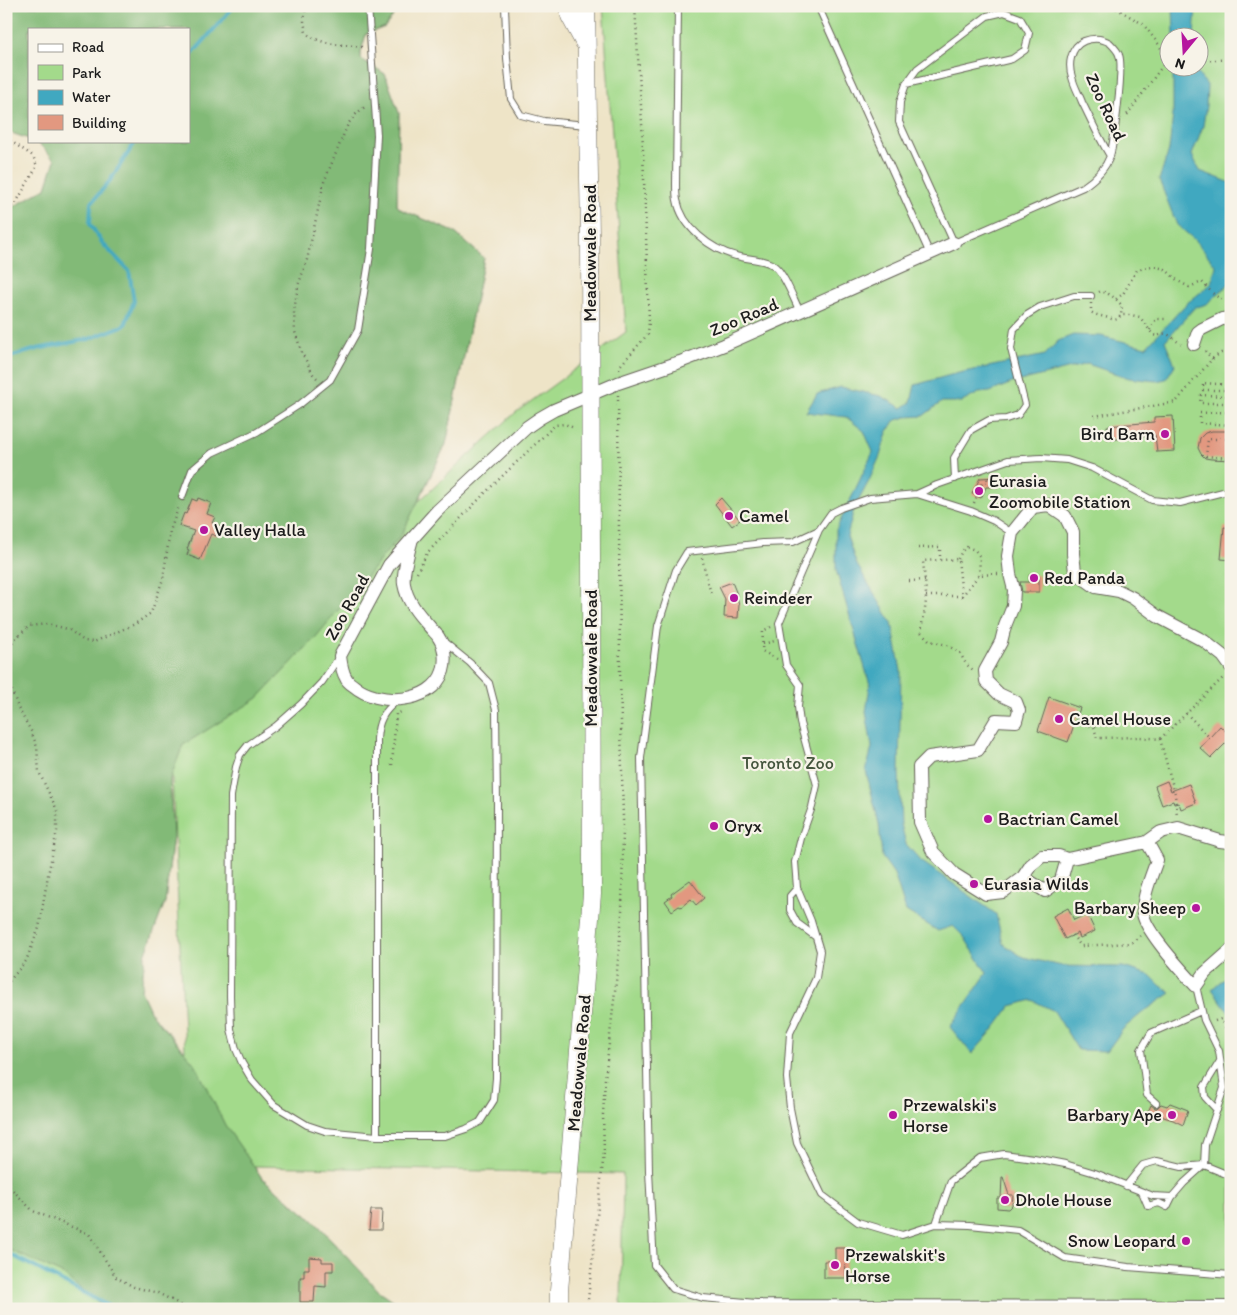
<svg xmlns="http://www.w3.org/2000/svg" width="1237" height="1315" font-family="Itim,sans-serif">
<style>
.green{fill:#a3da8b;stroke:#607b54;fill-rule:evenodd}
.forest{fill:#82ba77;stroke:#4f6b4a}
.water{fill:#40a8c0;stroke:#2e626e}
.lines{fill:none;stroke-linecap:round;stroke-linejoin:round}
.stream{stroke:#40a8c0;stroke-width:4}
.building{fill:#e29880}
.lane-casing{stroke:#666258;stroke-width:8}
.street-casing{stroke:#666258;stroke-width:14}
.secondary-casing{stroke:#666258;stroke-width:19}
.path{stroke:#666258;stroke-width:2.5;stroke-dasharray:1 4;stroke-linecap:butt}
.lane{stroke:#fff;stroke-width:6}
.street{stroke:#fff;stroke-width:12}
.secondary{stroke:#fff;stroke-width:18}
.poi-dot{fill:#b5179e;stroke:#f7f3e8;stroke-width:2}
.labels{text-anchor:middle;dominant-baseline:central;stroke-width:4.5;stroke-linejoin:round;paint-order:stroke}
.street-label{font-size:18px;fill:#1c1c1c;stroke:#f7f3e8}
.poi-label{font-size:18px;fill:#1c1c1c;stroke:#f7f3e8;text-anchor:start}
.park-label{font-size:18px;fill:#44553d;stroke:#f7f3e8}
</style>
<rect width="100%" height="100%" fill="#f7f3e8"/>
<filter id="ink" filterUnits="userSpaceOnUse"><feTurbulence type="fractalNoise" baseFrequency=".02" numOctaves="2"/><feDisplacementMap in="SourceGraphic" scale="10" xChannelSelector="R" yChannelSelector="G"/><feConvolveMatrix kernelMatrix="1 2 1 2 8 2 1 2 1" color-interpolation-filters="sRGB"/></filter>
<filter id="wash" filterUnits="userSpaceOnUse"><feTurbulence type="fractalNoise" baseFrequency=".0096" numOctaves="4" result="noise"/><feDisplacementMap in="SourceGraphic" scale="20" xChannelSelector="R" yChannelSelector="G"/><feGaussianBlur stdDeviation="1.12" result="paint"/><feColorMatrix in="noise" values="0 0 0 0 0 0 0 0 0 0 0 0 0 0 0 0 0 1.4 0 .05"/><feComposite in="paint" operator="in"/></filter>
<g filter="url(#wash)">
<rect width="100%" height="100%" fill="#eee4c7"/>
<path class="green" d="M6,6H400L385,27L366,34L361,52V59L385,74L399,113L397,205L400,209L454,232L484,258L446,444L418,502L515,413L626,332L603,6H1231V1309H621L623,1174L254,1166L262,1178L315,1222L378,1290L406,1309H6V211L46,188L55,160L38,143L35,141H189V29H29V139L6,131ZM1170,38H1200V68H1170ZM172,776V777L185,1051L152,1015L141,991L145,955L165,902L173,836L170,780Z"/>
<path class="forest" d="M6,6H400L385,27L366,34L361,52V59L385,74L399,113L397,205L400,209L454,232L484,258L446,444L402,534L315,638L258,698L183,745L170,779L173,836L165,902L145,955L141,991L152,1015L195,1064L225,1125L262,1178L315,1222L378,1290L406,1309H105L64,1275L6,1248V211L46,188L55,160L38,143L35,141H189V29H29V139L6,131Z"/>
<path class="water" d="M1173,6H1196L1194,37H1174Z
M1173,68H1196L1197,73L1207,85L1206,106L1203,126L1192,155L1200,171L1231,183V282L1207,304L1194,308L1165,341L1175,365L1166,379L1156,381L1129,378L1087,364L1012,383L990,392L979,393L962,402H942L923,416L906,417L894,421L887,433L880,456L869,481L854,509L847,536L856,563L892,623L901,671L899,772L901,824L906,844L921,861L996,914L1003,944L1023,957L1062,966L1123,967L1150,975L1160,985L1171,993L1142,1013L1123,1029L1107,1051L1078,1050L1054,1011L1032,1000L1011,1006L994,1029L972,1054L950,1027L987,973L964,937L953,926L938,931L906,911L894,874L882,857L879,824L866,771L872,747L866,712L870,685L836,570V530L873,452L864,431L846,417L806,412L817,394L841,387L881,396L902,408L911,402L915,385L954,374L1045,355L1058,341L1073,335L1101,336L1146,347L1186,304L1211,284L1216,266L1196,241L1177,225L1159,180L1169,150L1173,114Z
M1231,972V1015L1212,989Z"/>
<g class="lines">
<path class="stream" d="M189,58L234,6
M6,358L37,349L89,339L125,325L134,301L129,271L103,244L90,224L91,203L109,182L136,141
M6,1252L114,1309"/>
</g>
<g id="blocks">
<path class="building" d="M1173,416L1175,451L1157,452L1155,435L1108,440L1107,426L1154,422V417Z
M1212,431H1231V460L1211,459L1205,458L1201,454L1198,448L1200,438L1205,433Z
M998,477L999,487H986L981,498L972,494L980,478Z
M198,498L211,503L207,514L215,517L212,523L220,526L216,536L211,534L200,560L187,555L189,550L187,549L194,531L179,526L184,513L186,514L192,499L197,501Z
M721,498L740,520L732,526L715,504Z
M1224,527L1231,528V560L1221,559Z
M1029,575H1039V592H1022L1020,582H1029Z
M732,582L736,592L739,605L738,618L724,617L725,599L719,587Z
M1049,697L1080,708L1068,742L1038,731Z
M1220,726L1231,736V738L1211,758L1200,748Z
M1167,781L1171,791L1189,784L1196,803L1181,809L1179,803L1174,804L1173,801L1162,805L1155,786Z
M690,880L704,898L696,905L691,899L681,907L679,906L672,911L665,901L672,896L671,894Z
M1068,908L1074,920L1087,914L1095,931L1080,938L1078,933L1065,939L1053,916Z
M1170,1103L1188,1110L1183,1125L1173,1120L1148,1112L1151,1105L1155,1108H1157L1161,1104L1167,1106Z
M1002,1177H1003L1009,1195H1013L1012,1205L1008,1209L997,1208V1198H1001Z
M371,1210H382L381,1230H369Z
M835,1248H845L846,1278H824V1261H835Z
M309,1257L322,1258V1262H333V1271H326V1287L315,1286L314,1302H300V1277H304V1269H309Z"/>
</g>
</g>
<g filter="url(#ink)">
<use href="#blocks" fill-opacity="0" stroke="#666258" stroke-width="1"/>
<g class="lines">
<g class="lane-casing">
<path id="lane" d="M505,6L507,58L511,99L521,115L544,121L587,125
M678,6L676,184C676,189 676,195 677,200C682,227 710,249 736,256C746,259 764,259 773,265C784,272 794,300 800,312
M818,6L930,254
M906,84L1012,59L1025,50L1029,33L1020,18L1004,12L987,16L917,69L906,84L900,102L899,122L954,243L1083,187C1095,179 1105,170 1110,156C1114,142 1124,66 1119,55C1118,51 1112,45 1110,43C1102,38 1092,38 1084,41C1070,47 1068,65 1072,77C1074,86 1079,94 1082,102C1091,120 1099,138 1110,156
M955,479L954,458L971,430L989,420L1006,419L1018,415L1025,405L1011,349L1014,329L1027,315L1040,307L1074,296H1091
M1231,490L1180,503L1152,500L1092,468L1067,460L1041,458L1008,460L937,485L917,494L870,498L841,508L831,513L819,530L793,542L763,543L687,552L676,570L658,626L641,758L649,1171L654,1265L673,1289L703,1298L756,1303L1231,1304
M917,494L971,511L994,521L1012,533
M182,497L192,470L212,453L257,432L299,405L330,380L358,330L371,249L377,135L368,6
M819,530L779,623L786,665L800,685L798,707L800,723L817,785L812,807L801,838L795,862L797,888L811,921L820,951L816,978L790,1033L787,1078L790,1108L797,1143L822,1195L858,1222L902,1235L936,1224L970,1225L1018,1230L1065,1258L1128,1267L1231,1275
M339,657L322,682L301,704L276,726L248,745L240,755L236,767L231,796L230,996L231,1029L236,1049L242,1063L252,1080L274,1105L307,1125L325,1131L377,1136H445L466,1129L480,1122L494,1100L496,1078L497,804L496,710L489,683L470,663L443,641
M797,888L790,896V910L797,923L816,937
M1156,1103L1147,1095L1141,1050L1151,1033L1201,1011
M1217,1110L1205,1097L1204,1087L1220,1061
M377,1136V739C378,721 383,712 398,700
M1126,1186L1143,1165L1157,1161L1182,1167L1204,1165L1231,1176
M1142,1192L1148,1206L1159,1203L1167,1207L1172,1197
M936,1224L951,1181L980,1158L1004,1154L1034,1158L1065,1164L1095,1173L1153,1196L1172,1197L1184,1183L1204,1165L1205,1145L1224,1088L1219,1051L1204,1020L1196,986"/>
</g>
<g class="street-casing">
<path id="street" d="M1194,344L1198,332L1202,329L1222,319L1231,318
M412,539C409,550 402,573 404,584C407,601 418,614 429,626C432,630 437,634 439,638C445,647 446,661 443,671C432,705 377,706 354,686C351,684 347,681 346,678C342,672 341,664 340,656L389,565L412,539L437,511L527,427L540,418L554,410L618,383L680,362L724,345L954,243
M1231,667L1223,656L1204,641L1157,616L1133,598L1119,591L1096,587L1075,572L1073,554V532L1065,516L1049,505L1033,507L1012,533L1008,556L1010,574L1014,590L1013,606L1005,626L1001,642L985,671L986,681L999,694L1016,702L1019,710L1016,721L996,720L978,750L929,757L919,767L920,822L933,852L954,874L986,894L1003,892L1023,877L1045,891L1061,880L1067,859L1147,842L1157,860C1151,877 1143,895 1143,913C1144,930 1183,972 1196,986L1205,973L1231,950
M1147,842L1161,832L1178,828L1220,841L1228,842L1231,841
M1023,877L1031,865L1042,856H1059L1067,859"/>
</g>
<g class="secondary-casing">
<path id="secondary" d="M570,6V16L584,42
M559,1309V1291L592,894L590,235L586,6"/>
</g>
<path class="path" d="M306,6L304,21L306,33C322,46 342,44 362,47
M1112,6L1143,24L1160,46L1166,61L1127,115
M1200,61L1231,59
M6,138L33,156L37,166L16,203L6,209
M1099,292L1101,291C1110,294 1116,298 1122,306L1121,315H1131L1140,317L1153,335C1159,337 1161,333 1166,334C1171,335 1177,342 1181,344
M1116,299L1123,294L1137,270L1152,266L1165,269L1178,281L1189,287L1202,282C1210,290 1218,302 1231,300
M1091,303V312C1099,317 1106,316 1114,320L1118,319L1121,315
M1150,330L1156,319H1167
M1205,351L1212,359
M619,369V367L648,334L649,321L642,123L635,6
M317,378L313,374L302,353L295,332L294,311L298,286L307,260L324,182L348,124L357,113L366,106
M1231,385L1203,383V390H1231
M1231,396L1201,395L1200,403H1231
M1231,412L1200,413V423L1231,425
M1094,416L1176,402L1212,359L1221,353L1231,352
M1231,439H1208L1206,456L1231,458
M974,503L982,483L988,482L987,477
M918,548L940,547V560
M702,558L711,594
M958,559L962,551L967,547L975,550L980,557L979,575
M417,573L427,553L490,488L555,425L565,424L574,428
M909,581L925,580
M926,596H962L958,559L923,561C924,573 926,585 926,597C926,610 922,620 921,632L930,641L947,645L960,653L966,664L973,670
M962,596L979,575L999,574
M771,627L763,631L762,651L777,659
M763,644L775,641
M1186,713L1210,738
M1075,721L1094,727L1097,738L1140,737L1160,739L1224,677
M1160,739L1175,794L1177,816
M392,765L396,714L404,711
M1231,896V904
M1072,935L1081,946L1131,943L1140,936
M6,985L26,961L39,928L48,875L57,831V810L39,772L37,747L31,731L18,708L9,682L7,657L13,641L29,626L47,624L68,629L84,641L94,642L135,624L151,613L163,579L170,531L179,506
M1215,1021L1221,1019L1231,1039
M6,1183L33,1211L89,1234L116,1277L134,1287L158,1293L181,1305L183,1309
M573,1308L587,1306
M587,1309L604,1152L603,1114L605,1079L616,982L622,914L623,820L620,671L618,395"/>
<use href="#lane" class="lane"/>
<use href="#street" class="street"/>
<use href="#secondary" class="secondary"/>
</g>
</g>
<g class="poi-dot">
<circle cx="1165" cy="434" r="5"/>
<circle cx="979" cy="491" r="5"/>
<circle cx="729" cy="516" r="5"/>
<circle cx="204" cy="530" r="5"/>
<circle cx="1034" cy="578" r="5"/>
<circle cx="734" cy="598" r="5"/>
<circle cx="1059" cy="719" r="5"/>
<circle cx="988" cy="819" r="5"/>
<circle cx="714" cy="826" r="5"/>
<circle cx="974" cy="884" r="5"/>
<circle cx="1196" cy="908" r="5"/>
<circle cx="893" cy="1115" r="5"/>
<circle cx="1172" cy="1115" r="5"/>
<circle cx="1005" cy="1200" r="5"/>
<circle cx="1186" cy="1241" r="5"/>
<circle cx="835" cy="1265" r="5"/>
</g>
<g class="labels">
<g class="street-label">
<text transform="translate(1106 107) rotate(65)">Zoo Road</text>
<text transform="translate(590 253) rotate(-90)">Meadowvale Road</text>
<text transform="translate(744 317) rotate(-23)">Zoo Road</text>
<text transform="translate(347 607) rotate(-61)">Zoo Road</text>
<text transform="translate(591 658) rotate(-90)">Meadowvale Road</text>
<text transform="translate(579 1063) rotate(-85)">Meadowvale Road</text>
</g>
<g class="poi-label">
<text x="1155" y="434" text-anchor="end">Bird Barn</text>
<text x="989" y="481">Eurasia<tspan x="989" dy="21">Zoomobile Station</tspan></text>
<text x="739" y="516">Camel</text>
<text x="214" y="530">Valley Halla</text>
<text x="1044" y="578">Red Panda</text>
<text x="744" y="598">Reindeer</text>
<text x="1069" y="719">Camel House</text>
<text x="998" y="819">Bactrian Camel</text>
<text x="724" y="826">Oryx</text>
<text x="984" y="884">Eurasia Wilds</text>
<text x="1186" y="908" text-anchor="end">Barbary Sheep</text>
<text x="903" y="1105">Przewalski's<tspan x="903" dy="21">Horse</tspan></text>
<text x="1162" y="1115" text-anchor="end">Barbary Ape</text>
<text x="1015" y="1200">Dhole House</text>
<text x="1176" y="1241" text-anchor="end">Snow Leopard</text>
<text x="845" y="1255">Przewalskit's<tspan x="845" dy="21">Horse</tspan></text>
</g>
<g class="park-label">
<text x="788" y="763">Toronto Zoo</text>
</g>
</g>
<rect width="1237" height="1315" fill="none" stroke="#f7f3e8" stroke-width="25"/>
<rect x="28" y="28" width="162" height="115" fill="#f7f3e8" stroke="#9f9d96"/>
<rect x="38" y="44" width="25" height="8" fill="#ffffff" stroke="#9f9d96"/>
<text x="72" y="52" font-size="15" fill="#1c1c1c">Road</text>
<rect x="38" y="65" width="25" height="15" fill="#a3da8b" stroke="#9f9d96"/>
<text x="72" y="78" font-size="15" fill="#1c1c1c">Park</text>
<rect x="38" y="90" width="25" height="15" fill="#40a8c0" stroke="#9f9d96"/>
<text x="72" y="102" font-size="15" fill="#1c1c1c">Water</text>
<rect x="38" y="115" width="25" height="15" fill="#e29880" stroke="#9f9d96"/>
<text x="72" y="128" font-size="15" fill="#1c1c1c">Building</text>
<g transform="translate(1184 52) rotate(198)"><circle r="24" fill="#f7f3e8" stroke="#9f9d96"/>
<path d="M0-4L9 19L0 12L-9 19Z" fill="#b5179e"/>
<text y="-8" font-size="14" font-weight="bold" text-anchor="middle" fill="#1c1c1c">N</text>
</g>
</svg>
